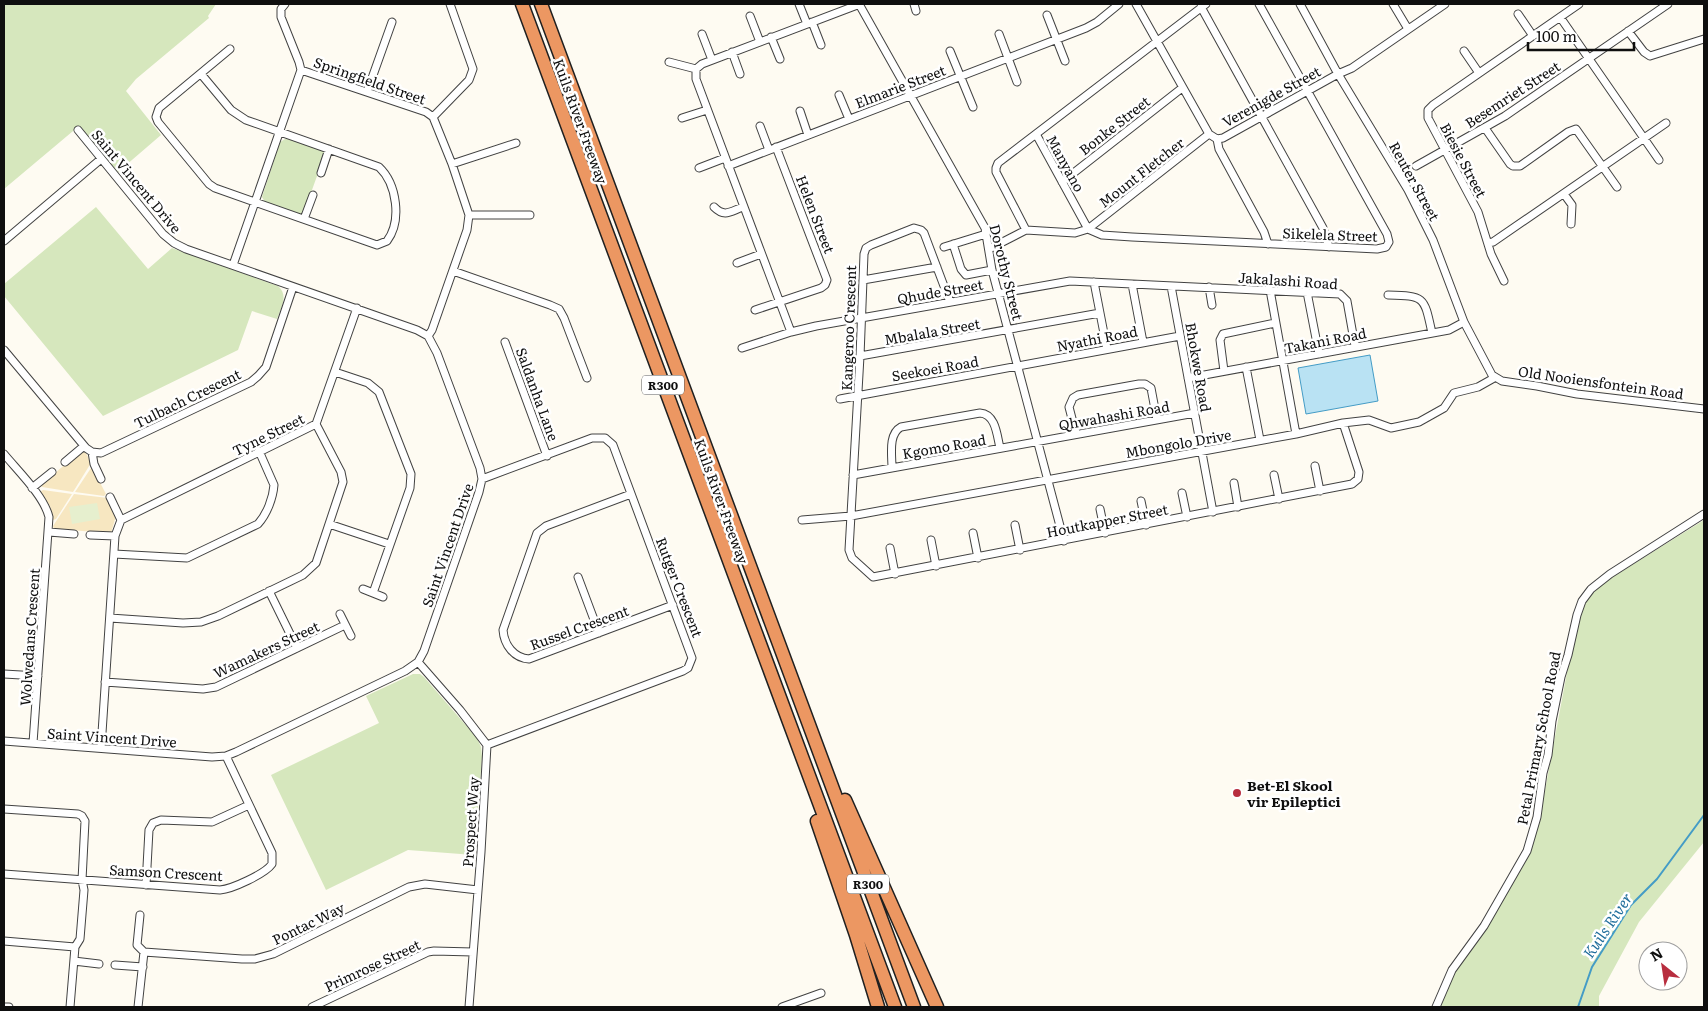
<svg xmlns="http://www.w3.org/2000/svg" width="1708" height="1011" font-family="Literata,serif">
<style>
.green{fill:#d6e7bd}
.sand{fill:#f7e7c1}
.pitch{fill:#e6efce}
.water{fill:#b9e2f3;stroke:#449cc6}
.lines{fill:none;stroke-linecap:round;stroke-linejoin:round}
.stream{stroke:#449cc6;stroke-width:2}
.street-casing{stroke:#424242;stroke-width:9}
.highway-casing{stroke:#202020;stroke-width:15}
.street{stroke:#fff;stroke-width:7}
.highway{stroke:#ec9762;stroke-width:12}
.poi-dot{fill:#b82e3f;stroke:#fff;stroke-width:2}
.labels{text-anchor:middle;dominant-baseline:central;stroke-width:5;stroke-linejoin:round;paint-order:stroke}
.shield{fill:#fff;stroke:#575757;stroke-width:1}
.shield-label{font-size:12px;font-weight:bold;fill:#0f0f0f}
.street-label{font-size:14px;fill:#0f0f0f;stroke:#fff}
.poi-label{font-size:14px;font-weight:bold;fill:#0f0f0f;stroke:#fff;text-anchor:start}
.water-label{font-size:15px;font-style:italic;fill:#1f6d9b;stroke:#fff}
</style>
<rect width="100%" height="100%" fill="#fefbf2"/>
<path class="green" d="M4,4H216L208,16L209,18L136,79L126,91L161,135L118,172L79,126L4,189Z
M287,138L326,151L303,215L265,202L262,197L280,142Z
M96,207L148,269L172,248L278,286C289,295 281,308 277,319L252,311L238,350L103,416L4,296V284Z
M1704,520V842L1639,922L1599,996V1007H1438L1449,981L1497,908L1540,817L1568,667L1581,614L1586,602L1594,590L1608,580Z
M413,674H420L424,677L477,738L481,747L482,757L474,855L408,850L326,890L271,775L379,723L366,696Z"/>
<path class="sand" d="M82,450L86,453L91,463L73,492L42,487L41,485Z
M91,468L93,469L106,494L104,496L75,492Z
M43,490L72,494L56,519L53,520L50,506L40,492Z
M74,494L108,498L116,516L111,533L54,529L53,526Z"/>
<path class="pitch" d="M97,503L100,519L72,524L69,507Z"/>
<path class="water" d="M1370,355L1378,401L1306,414L1298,368Z"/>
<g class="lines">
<path class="stream" d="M1578,1007L1592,967L1631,905L1657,879L1704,815"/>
<g class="street-casing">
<path id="street" d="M799,4L807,24
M859,4L985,228L992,270L1064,541
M914,4L916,11
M1136,4L1209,134L1217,139L1223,138L1338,74L1352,68L1445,4
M1206,4L998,163L996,168V172L1026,230L1075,233L1088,229L1102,235L1132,237L1377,249L1386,247L1389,242L1387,234L1259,4
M1300,4L1338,74L1408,190L1433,240L1464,322L1492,375L1502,381L1537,386L1577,394L1704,409
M1393,4L1408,29
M1201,7L1323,228L1329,247
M1518,14L1533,36
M1047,15L1065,61
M750,16L760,42
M1560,17L1659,160
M812,22L821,45
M1628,31L1644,52L1650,56L1704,39
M702,34L712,60
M999,34L1017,82
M771,37L780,59
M950,51L973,107
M1464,51L1479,73
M732,52L740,74
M669,62L696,69L702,64L860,4
M696,69V79L791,332
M301,70L426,112L433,117L435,122L452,164L469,215L467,230L432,330L428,336
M201,74L231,110L246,120L379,167C397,184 402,221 387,241L377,245L215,188L209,184L158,122L156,117L159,108L230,49
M367,92L392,22
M839,95L849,119
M800,111L808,135
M433,117L469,80L473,69L450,4
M682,118L707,110
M760,126L769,150
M1485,128L1510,164L1513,166H1520L1568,132L1576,129L1617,187
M1036,134L1088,229L1209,134
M1217,139L1219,149L1264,232L1268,244
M452,164L516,143
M728,166L1086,28L1097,22L1119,4
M1416,166L1505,116L1668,4
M699,168L725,158
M321,173L329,149
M1062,182L1182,88
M1564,194L1572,205L1571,224
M714,207C725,218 731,211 743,207
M469,215H530
M304,219L313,195
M4,241L101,159
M1488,243L1493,242L1666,123
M953,244L961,269L966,275L992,270
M944,247L986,234
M989,249L1026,230
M737,263L761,254
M233,265L301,70L299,62L281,17V9L285,4
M453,271L550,305L559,309L564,318L587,378
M863,280L937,267
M1504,281L1491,254L1478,212L1428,118V110L1433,105L1579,4
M1094,282L1107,349
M1132,284L1143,342
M1171,286L1213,512
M1209,287L1212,305
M1270,290L1296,434
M1307,292L1319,354
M1388,295C1425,296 1424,296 1432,333
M950,302L924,233L921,230L914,228L871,245L866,248L864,254L860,356L849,550L852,558L873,577L1352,484L1358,479L1359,472L1343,423
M755,310L821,288L825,285L827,280L776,147
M505,342L547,456
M742,348L791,332L816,326L1070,281L1340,294L1347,301L1355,346
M4,350L86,448L92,452L101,453L251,382L258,376L266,367L293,287
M860,356L1100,313
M1246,367L1260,440
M1224,371L1220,340L1223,334L1275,323
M335,372L368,383L379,392L411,474L410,488L373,593
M1188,378L1449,330L1464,322
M840,399L1180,336
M1076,434L1069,407L1073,398L1078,395L1139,384H1145L1151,388L1157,420
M92,452L94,464L101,479
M4,454C18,471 44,496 49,517L33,743
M65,462L84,446
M1315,466L1320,491
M892,468C892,455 888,434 901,427L980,413C996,414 997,436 1000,448
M853,475L1195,413
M1274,475L1279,499
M482,479L592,438H605L613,445L692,658L688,668L683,671L487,745
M1234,483L1238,507
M32,488L52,472
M1182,493L1187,517
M631,494L546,526L537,533L503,630C504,645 514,658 529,659L673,605
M110,497L121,520
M1141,501L1146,525
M1100,509L1105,533
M802,520L851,516L1296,434L1343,423L1369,420L1391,428L1419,422L1444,408L1454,393L1478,387L1494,378
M329,524L389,544
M1015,525L1020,550
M49,532L74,534
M973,533L978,558
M90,535L115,536
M931,540L936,566
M890,548L895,574
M114,554L187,558L258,524C267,514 273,498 274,485L259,451
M578,577L599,633
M363,589L383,597
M269,591L297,648
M340,614L351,636
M110,618L183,623L201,622L218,616L303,575L316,563L343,482L341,472L316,424
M418,662L460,710L487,745L481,852L469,1007
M4,674L38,676
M105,682L203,689L216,687L345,625
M4,741L212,757L226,756L236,752L405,671L418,662L424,651L479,492L482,479L480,468L437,353L428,336L417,330L186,249L174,243L163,234L78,130
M101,748L115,536L121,520L316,424L357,308
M4,809L78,814L82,816L85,821L82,880L84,890L80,939L75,947L70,1007
M4,874L220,890C232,889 265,874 272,864V853L226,756
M146,885L149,830L153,823L161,820L212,822L249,805
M140,915L137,945L144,952L242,959H255L273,954L409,887L425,884L478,890
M4,941L75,947
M74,961L99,964
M115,965L143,967
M4,1007H9
M138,1007L144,952
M312,1007L428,952L434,951L473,952
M782,1007L821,993
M1436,1007L1452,970L1484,926L1527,851L1537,817L1543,773L1548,755L1552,721L1561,677L1568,655L1577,615L1582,601L1591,589L1610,574L1704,514"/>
</g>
<g class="highway-casing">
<path id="highway" d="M522,4L895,1007
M541,4L914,1007
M845,800L937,1007
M817,821L856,935L878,1007"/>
</g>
<use href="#street" class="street"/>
<use href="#highway" class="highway"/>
</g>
<circle class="poi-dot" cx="1237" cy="793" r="5"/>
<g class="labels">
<g class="shield">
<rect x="642" y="375.5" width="42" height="19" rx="4"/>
<rect x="847" y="874.5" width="42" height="19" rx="4"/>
</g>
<g class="shield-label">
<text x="663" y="385">R300</text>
<text x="868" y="884">R300</text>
</g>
<g class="street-label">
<text transform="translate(370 80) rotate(19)">Springfield Street</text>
<text transform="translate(900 86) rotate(-21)">Elmarie Street</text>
<text transform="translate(1512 94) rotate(-33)">Besemriet Street</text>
<text transform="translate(1271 96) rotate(-29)">Verenigde Street</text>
<text transform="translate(581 121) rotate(70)">Kuils River Freeway</text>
<text transform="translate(1114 125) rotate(-38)">Bonke Street</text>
<text transform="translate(1464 160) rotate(62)">Biesie Street</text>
<text transform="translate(1066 163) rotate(61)">Manyano</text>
<text transform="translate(1141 172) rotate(-38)">Mount Fletcher</text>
<text transform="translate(137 181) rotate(50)">Saint Vincent Drive</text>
<text transform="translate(1415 181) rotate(61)">Reuter Street</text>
<text transform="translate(816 214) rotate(69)">Helen Street</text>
<text transform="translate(1330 234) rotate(2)">Sikelela Street</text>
<text transform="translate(1007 272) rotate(76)">Dorothy Street</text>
<text transform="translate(1288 280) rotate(4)">Jakalashi Road</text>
<text transform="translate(940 291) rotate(-10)">Qhude Street</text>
<text transform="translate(848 328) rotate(-88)">Kangeroo Crescent</text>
<text transform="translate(932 331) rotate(-10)">Mbalala Street</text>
<text transform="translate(1097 338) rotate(-11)">Nyathi Road</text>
<text transform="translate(1325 340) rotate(-11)">Takani Road</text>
<text transform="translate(1199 367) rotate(80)">Bhokwe Road</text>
<text transform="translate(935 368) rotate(-10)">Seekoei Road</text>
<text transform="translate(1601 382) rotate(8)">Old Nooiensfontein Road</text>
<text transform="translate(538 394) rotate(70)">Saldanha Lane</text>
<text transform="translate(187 398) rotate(-26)">Tulbach Crescent</text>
<text transform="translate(1114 415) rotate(-10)">Qhwahashi Road</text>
<text transform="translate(268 434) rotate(-26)">Tyne Street</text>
<text transform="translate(1178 443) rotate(-10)">Mbongolo Drive</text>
<text transform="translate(944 446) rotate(-10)">Kgomo Road</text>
<text transform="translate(722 501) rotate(70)">Kuils River Freeway</text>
<text transform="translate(1107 520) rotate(-11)">Houtkapper Street</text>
<text transform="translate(447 545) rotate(-71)">Saint Vincent Drive</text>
<text transform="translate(680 587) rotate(69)">Rutger Crescent</text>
<text transform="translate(579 627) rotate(-20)">Russel Crescent</text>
<text transform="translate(29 637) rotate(-86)">Wolwedans Crescent</text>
<text transform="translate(266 649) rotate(-25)">Wamakers Street</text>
<text transform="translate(112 737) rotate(4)">Saint Vincent Drive</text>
<text transform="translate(1538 738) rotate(-79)">Petal Primary School Road</text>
<text transform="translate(470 822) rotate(-86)">Prospect Way</text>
<text transform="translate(166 872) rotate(3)">Samson Crescent</text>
<text transform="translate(308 923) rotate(-26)">Pontac Way</text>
<text transform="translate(372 965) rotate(-25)">Primrose Street</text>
</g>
<g class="poi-label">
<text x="1247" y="785">Bet-El Skool<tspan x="1247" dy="16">vir Epileptici</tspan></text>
</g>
<g class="water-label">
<text transform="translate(1607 925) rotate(-56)">Kuils River</text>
</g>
</g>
<rect width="1708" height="1011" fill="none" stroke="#0f0f0f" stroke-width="10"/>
<g transform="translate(1663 966) rotate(330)"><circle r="24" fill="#ffffff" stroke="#9f9f9f"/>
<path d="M0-4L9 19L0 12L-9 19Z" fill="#b82e3f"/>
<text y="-8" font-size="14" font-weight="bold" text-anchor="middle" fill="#0f0f0f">N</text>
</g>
<path d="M1528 42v8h106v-8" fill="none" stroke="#0f0f0f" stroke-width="2.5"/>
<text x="1536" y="42" font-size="15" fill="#0f0f0f" stroke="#ffffff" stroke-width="4" paint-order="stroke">100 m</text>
</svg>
